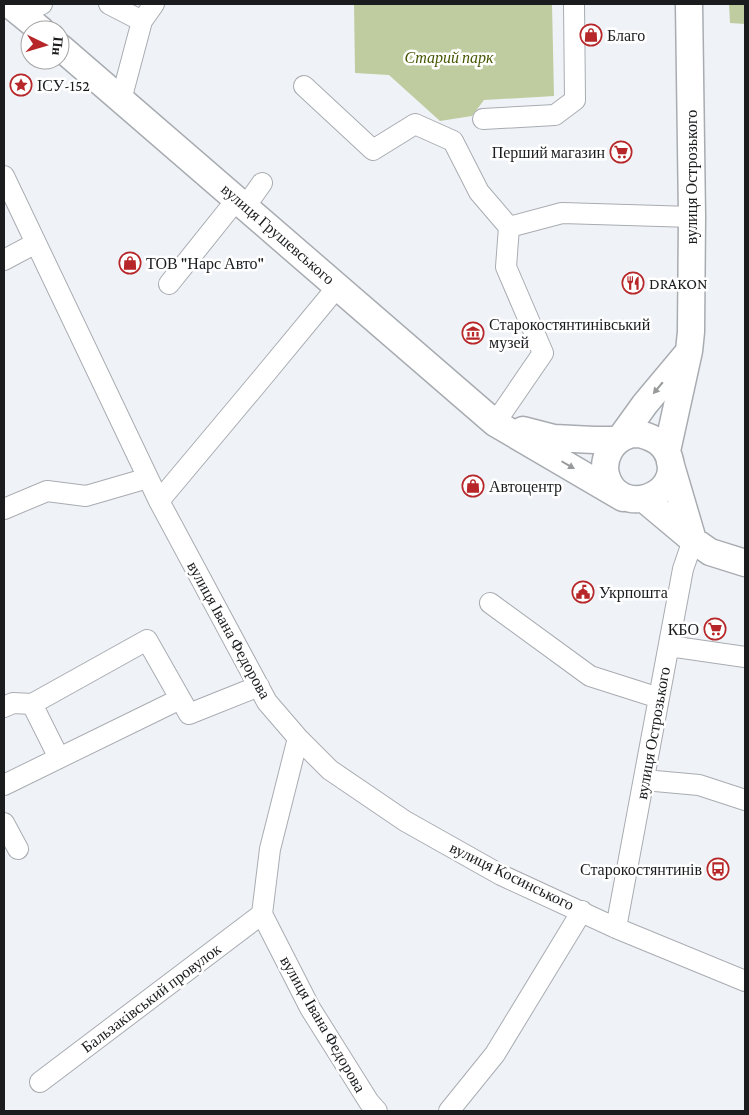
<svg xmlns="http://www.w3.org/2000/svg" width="749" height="1115" font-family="'Crimson Pro',serif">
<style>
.green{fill:#becc9f}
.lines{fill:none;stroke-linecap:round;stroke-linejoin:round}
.minor-casing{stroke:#a8acb1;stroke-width:22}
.major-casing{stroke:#a8acb1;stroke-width:29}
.minor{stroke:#fff;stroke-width:20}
.major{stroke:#fff;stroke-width:26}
.oneway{fill:#98999a}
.labels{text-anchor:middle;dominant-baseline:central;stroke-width:5;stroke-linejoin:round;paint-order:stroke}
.poi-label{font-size:16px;fill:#1b1c1e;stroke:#fff;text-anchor:start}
.park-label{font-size:16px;font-style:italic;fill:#465702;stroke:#fff}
.street-label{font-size:16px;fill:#1b1c1e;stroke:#fff}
</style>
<rect width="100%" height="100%" fill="#eff3f8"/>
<path class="green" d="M354,4H552L554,96L484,100L472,116L440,121L389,75L355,73Z
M729,4H745V49V24L730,23Z"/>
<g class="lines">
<g class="minor-casing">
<path id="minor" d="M109,4L142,21
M22,14L42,4
M304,86L373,150L415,124L453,141L479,192L509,227L562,213L692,217
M121,100L142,21L154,4
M483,119L555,115L575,100L574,4
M4,176L159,501L267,702L298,738L330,770L405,821L501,875L616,928L745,981
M245,207L262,183
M4,260L36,243
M169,284L237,199
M495,423L543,353L506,267L509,227
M159,501L262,378L338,286
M4,509L47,491L86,496L148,478
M490,603L590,676L659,698
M669,646L745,657
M32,704L59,758
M4,707L13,703L32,704L147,640L189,714L259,686
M298,738L270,849L262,914L310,1008L369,1102L377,1111
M644,780L699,785L745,800
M4,785L180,699
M4,823L18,849
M616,928L683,569L693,540
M40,1082L262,914
M449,1111L495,1054L582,911"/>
</g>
<g class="major-casing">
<path id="major" d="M9,4L41,30
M60,47L495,423L623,498
M523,430L554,438L594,440H619L645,404L686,355
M640,434C654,438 664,443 669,457C683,497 618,519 606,475C602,458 612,440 629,435C632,434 637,434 640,434Z
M667,451L689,351L691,332L692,217L689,4
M670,462L693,540
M644,499L693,540L710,552L745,563"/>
</g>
<use href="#minor" class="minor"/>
<use href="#major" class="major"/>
</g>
<defs><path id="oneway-solid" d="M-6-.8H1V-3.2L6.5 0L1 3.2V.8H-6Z" transform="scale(1.25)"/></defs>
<g class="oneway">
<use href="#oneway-solid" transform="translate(658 388) rotate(130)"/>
<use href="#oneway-solid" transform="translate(568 465) rotate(30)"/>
</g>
<defs>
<g id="shop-ring" transform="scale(1.125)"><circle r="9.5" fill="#fff" stroke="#b72729" stroke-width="1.5"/><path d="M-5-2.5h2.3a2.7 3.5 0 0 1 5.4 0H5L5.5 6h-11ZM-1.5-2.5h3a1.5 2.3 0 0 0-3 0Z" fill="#b72729"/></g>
<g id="sight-ring" transform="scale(1.125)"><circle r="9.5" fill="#fff" stroke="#b72729" stroke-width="1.5"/><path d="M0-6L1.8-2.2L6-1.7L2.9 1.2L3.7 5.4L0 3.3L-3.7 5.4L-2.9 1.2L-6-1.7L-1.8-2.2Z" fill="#b72729"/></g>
<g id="supermarket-ring" transform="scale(1.125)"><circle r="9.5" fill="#fff" stroke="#b72729" stroke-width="1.5"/><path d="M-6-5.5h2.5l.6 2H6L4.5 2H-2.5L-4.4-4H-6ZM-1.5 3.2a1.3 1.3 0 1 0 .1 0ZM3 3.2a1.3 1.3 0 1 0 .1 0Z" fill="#b72729"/></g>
<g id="restaurant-ring" transform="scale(1.125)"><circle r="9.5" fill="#fff" stroke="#b72729" stroke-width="1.5"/><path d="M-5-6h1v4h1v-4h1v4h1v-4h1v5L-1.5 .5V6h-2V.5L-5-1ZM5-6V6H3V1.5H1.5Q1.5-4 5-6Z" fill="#b72729"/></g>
<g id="museum-ring" transform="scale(1.125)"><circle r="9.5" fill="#fff" stroke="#b72729" stroke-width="1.5"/><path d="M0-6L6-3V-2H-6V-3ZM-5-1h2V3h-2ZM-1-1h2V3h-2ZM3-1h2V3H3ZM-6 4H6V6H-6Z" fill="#b72729"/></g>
<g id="civic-ring" transform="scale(1.125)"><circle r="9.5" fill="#fff" stroke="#b72729" stroke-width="1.5"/><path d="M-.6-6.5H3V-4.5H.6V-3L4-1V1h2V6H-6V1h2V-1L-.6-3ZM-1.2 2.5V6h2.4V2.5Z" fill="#b72729"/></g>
<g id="bus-ring" transform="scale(1.125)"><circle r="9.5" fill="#fff" stroke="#b72729" stroke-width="1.5"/><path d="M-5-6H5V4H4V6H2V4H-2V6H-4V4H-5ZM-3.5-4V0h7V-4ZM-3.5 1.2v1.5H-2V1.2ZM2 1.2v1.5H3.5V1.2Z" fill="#b72729"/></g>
</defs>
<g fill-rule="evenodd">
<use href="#shop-ring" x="591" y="35"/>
<use href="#sight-ring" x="21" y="85"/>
<use href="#supermarket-ring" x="621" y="152"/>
<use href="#shop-ring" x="130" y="263"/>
<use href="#restaurant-ring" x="633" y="283"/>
<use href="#museum-ring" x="473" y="333"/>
<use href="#shop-ring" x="473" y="486"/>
<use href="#civic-ring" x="583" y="592"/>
<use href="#supermarket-ring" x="715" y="629"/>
<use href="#bus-ring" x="718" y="869"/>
</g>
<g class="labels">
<g class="poi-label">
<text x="607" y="35">Благо</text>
<text x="37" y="85">ІСУ-152</text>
<text x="605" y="152" text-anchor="end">Перший магазин</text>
<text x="146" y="263">ТОВ "Нарс Авто"</text>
<text x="649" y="283">DRAKON</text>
<text x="489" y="324">Старокостянтинівський<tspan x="489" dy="18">музей</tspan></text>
<text x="489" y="486">Автоцентр</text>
<text x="599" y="592">Укрпошта</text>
<text x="699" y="629" text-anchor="end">КБО</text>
<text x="702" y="869" text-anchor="end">Старокостянтинів</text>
</g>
<g class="park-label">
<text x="449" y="57">Старий парк</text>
</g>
<g class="street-label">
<text transform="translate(691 177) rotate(-90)">вулиця Острозького</text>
<text transform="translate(278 234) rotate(41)">вулиця Грушевського</text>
<text transform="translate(229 630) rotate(61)">вулиця Івана Федорова</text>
<text transform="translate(653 733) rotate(-80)">вулиця Острозького</text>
<text transform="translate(512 876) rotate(26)">вулиця Косинського</text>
<text transform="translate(151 998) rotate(-37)">Бальзаківський провулок</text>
<text transform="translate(323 1024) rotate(60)">вулиця Івана Федорова</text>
</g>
</g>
<rect width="749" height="1115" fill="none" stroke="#1b1c1e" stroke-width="10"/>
<g transform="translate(45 45) rotate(95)"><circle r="24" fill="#ffffff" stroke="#a4a4a5"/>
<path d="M0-4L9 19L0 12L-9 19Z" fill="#b72729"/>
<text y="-8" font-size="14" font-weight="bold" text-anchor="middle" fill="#1b1c1e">Пн</text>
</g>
</svg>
